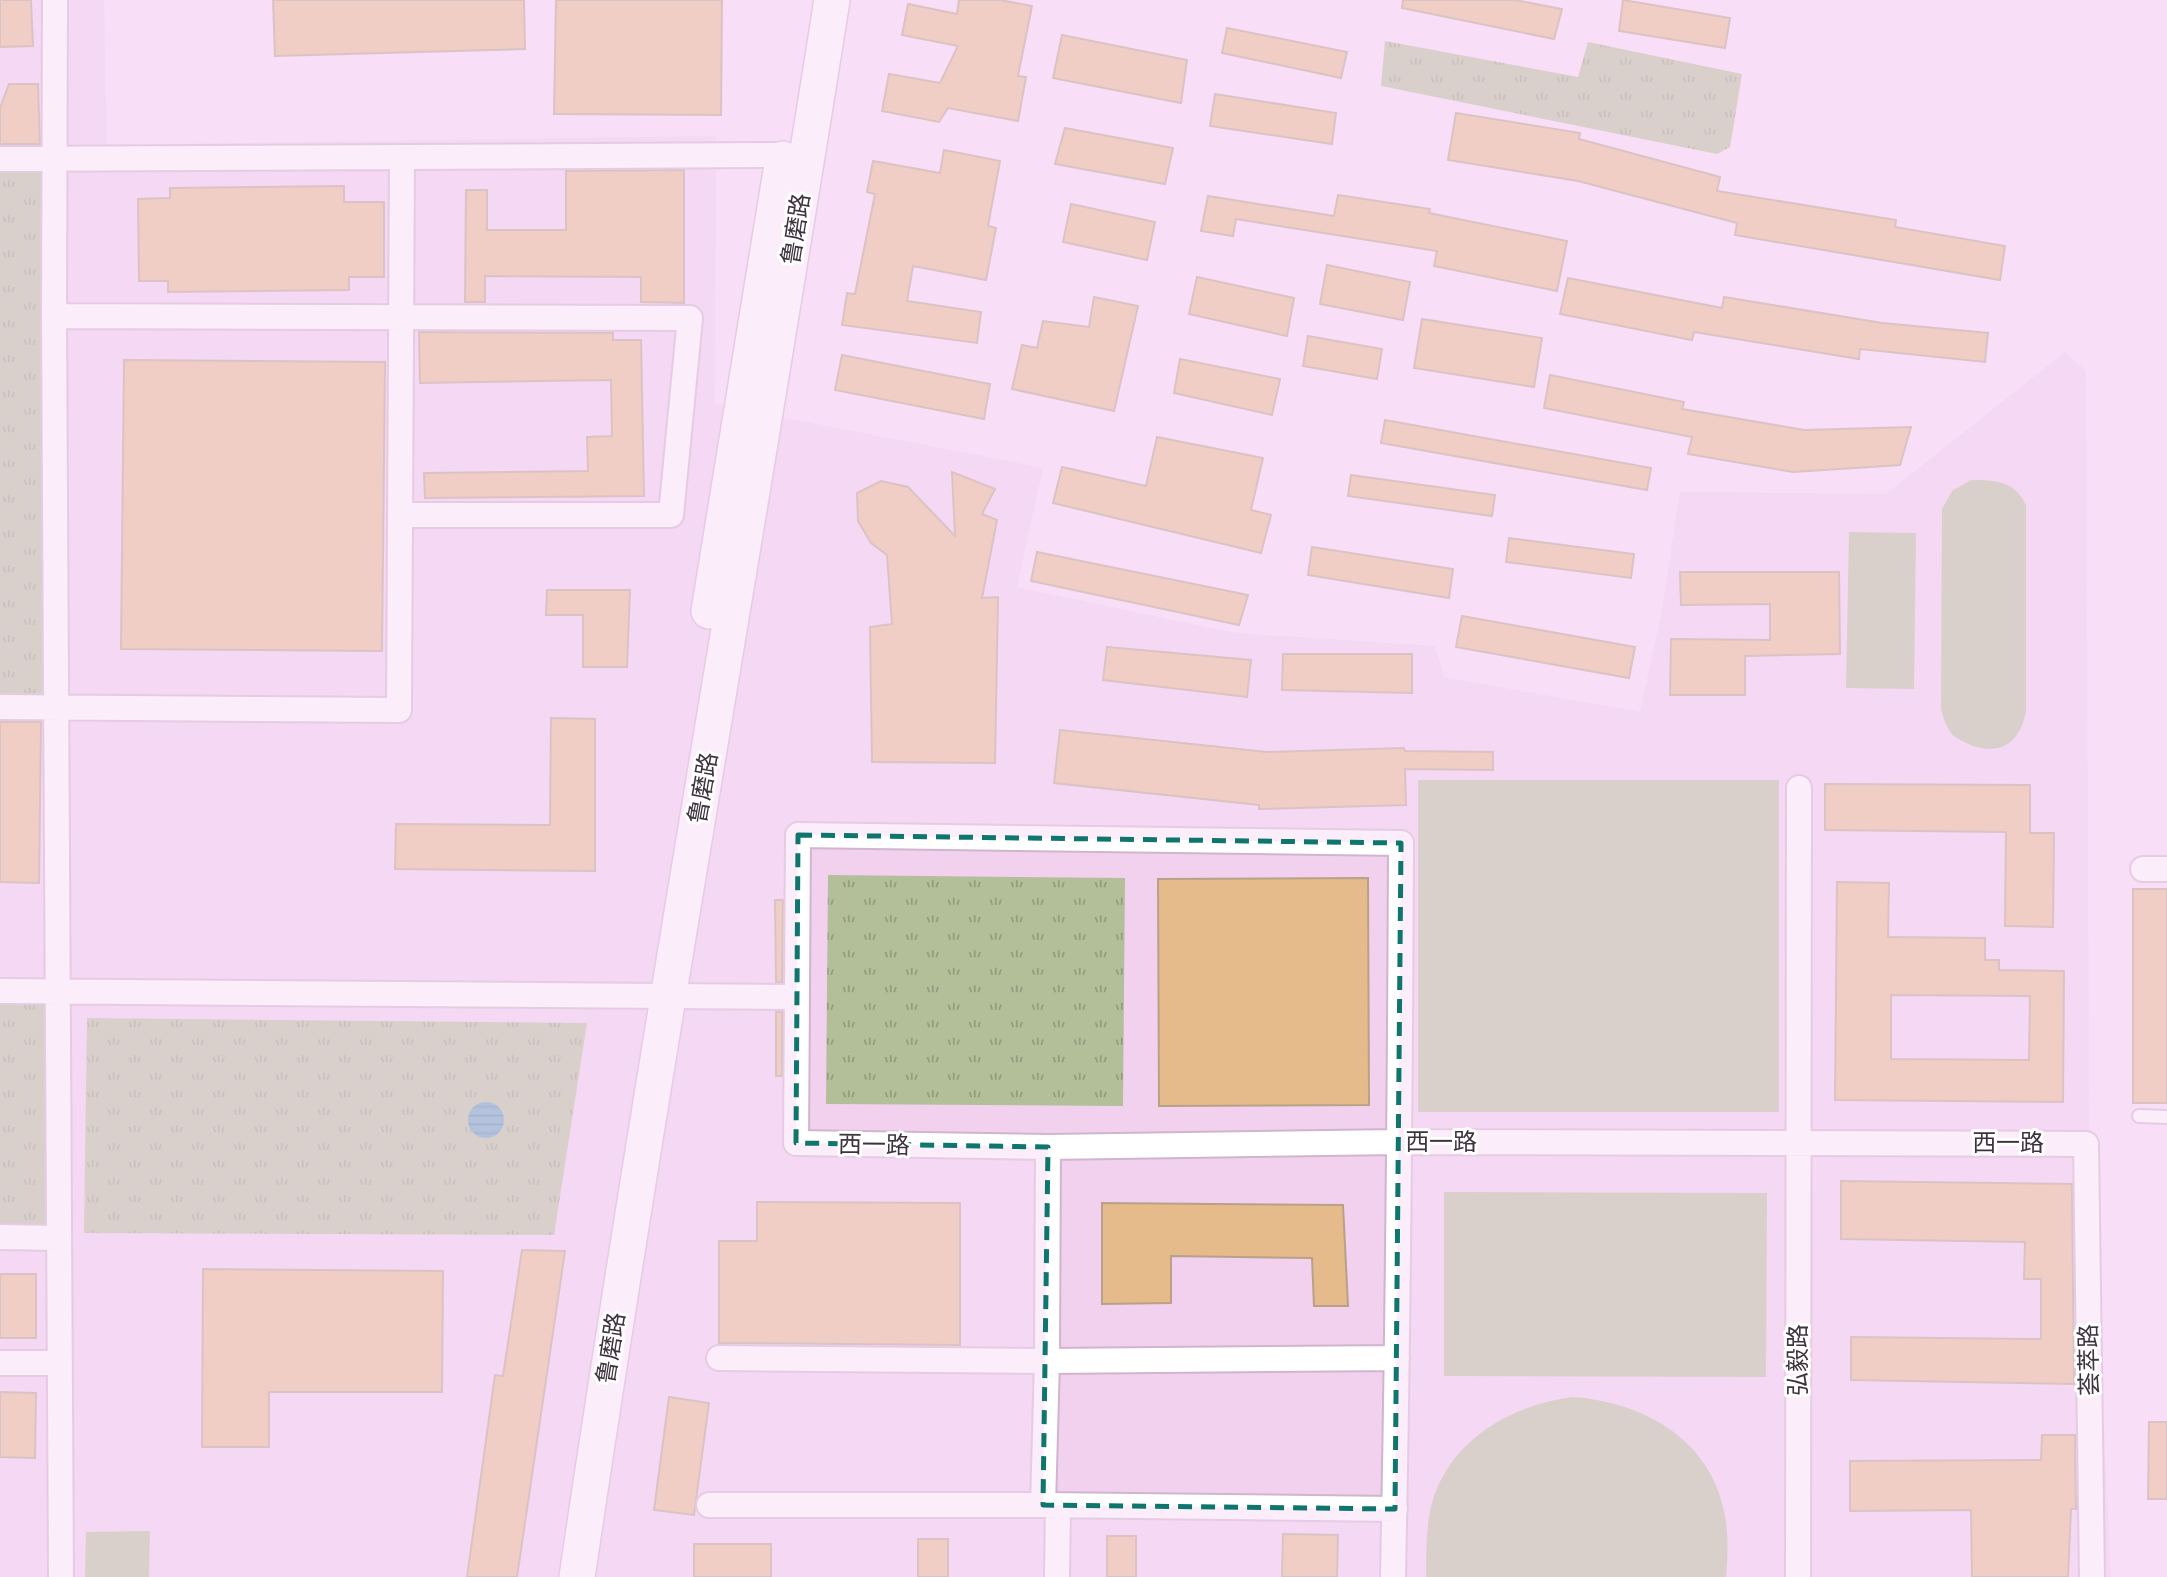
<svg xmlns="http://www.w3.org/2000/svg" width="2167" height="1577" font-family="'Nunito Sans','Noto Sans SC',sans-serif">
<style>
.built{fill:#f2d1ef}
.green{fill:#b3bf99}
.park{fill:url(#park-tufts)}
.water{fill:url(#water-rules)}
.building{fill:#e6bb8b;stroke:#b8a188;stroke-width:2;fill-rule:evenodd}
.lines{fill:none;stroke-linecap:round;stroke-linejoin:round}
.service-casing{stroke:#cfb5cd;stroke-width:16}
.minor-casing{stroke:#cfb5cd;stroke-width:28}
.secondary-casing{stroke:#cfb5cd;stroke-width:38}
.service{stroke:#fff;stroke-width:12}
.minor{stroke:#fff;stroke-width:24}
.secondary{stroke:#fff;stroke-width:35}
.marked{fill:none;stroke:#0f766e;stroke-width:5;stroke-dasharray:14 9;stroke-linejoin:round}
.labels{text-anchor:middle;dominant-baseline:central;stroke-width:6;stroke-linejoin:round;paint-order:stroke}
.street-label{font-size:24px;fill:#3e343e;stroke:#fff}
</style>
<defs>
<pattern id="park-tufts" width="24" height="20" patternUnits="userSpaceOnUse" patternTransform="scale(1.75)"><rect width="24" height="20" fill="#b3bf99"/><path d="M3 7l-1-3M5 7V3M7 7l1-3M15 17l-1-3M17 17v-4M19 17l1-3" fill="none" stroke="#939c7e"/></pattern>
<pattern id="water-rules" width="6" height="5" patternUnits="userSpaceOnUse" patternTransform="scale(1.75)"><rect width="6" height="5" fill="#5f9fbe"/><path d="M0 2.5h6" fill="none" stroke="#50829c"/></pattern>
</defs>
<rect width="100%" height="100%" fill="#f8def6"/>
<path class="built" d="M0,0H104L107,145L716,136L715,404L1043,468L1017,587L1235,633L1435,646L1444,677L1640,712L1661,615L1680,492L1886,494L2065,352L2086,371L2089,1123L2111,1577H0Z"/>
<path class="green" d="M1971,480C1995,480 2015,481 2026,505V711C2020,744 1999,758 1966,743C1959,739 1953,737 1949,730C1945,724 1943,716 1941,709L1942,509L1952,491Z
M1849,532L1916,533L1914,689L1846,688Z
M1418,780H1779V1112H1418Z
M1444,1192L1767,1193L1766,1377L1444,1376Z
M1572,1397C1638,1401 1707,1436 1723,1507C1729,1530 1728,1554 1726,1577H1426C1426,1554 1426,1529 1431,1507C1447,1441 1511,1405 1572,1397Z
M150,1531L149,1577H85L86,1532Z"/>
<path class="park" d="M1385,41L1578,77L1588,42L1742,74L1730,147L1717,154L1381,86Z
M56,159V707H0V161Z
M828,875L1125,878L1123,1106L826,1104Z
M0,991L58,992V1238L0,1237Z
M87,1018L587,1023L554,1235L84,1233Z"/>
<path class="water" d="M468 1120a18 18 0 1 1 36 0a18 18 0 1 1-36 0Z"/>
<path class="building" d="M0,0H31L33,46L0,47Z
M273,0H524L525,49L275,56Z
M556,0H722L721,115L554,114Z
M959,0H1000L1032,6L1018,76L1026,77L1018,121L948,108L939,122L882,111L889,74L940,83L958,46L902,35L908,4L957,14Z
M1403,0H1515L1562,9L1554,39L1402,8Z
M1623,0L1730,18L1725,48L1619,31Z
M1227,28L1347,52L1341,78L1222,53Z
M1062,35L1187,60L1181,103L1053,78Z
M9,84H38L40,144H0V108Z
M1215,94L1336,113L1332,144L1210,126Z
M1456,113L1580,133L1579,139L1720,177L1717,191L1896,220L1895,227L2005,246L2000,280L1735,235L1737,223L1578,181L1448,160Z
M1065,128L1173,148L1165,184L1055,164Z
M944,150L1000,161L988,226L996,228L986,280L913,266L907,301L981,312L977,343L842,325L847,293L855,294L875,194L867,192L873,161L940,173Z
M684,170V303L641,302V277L485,276V302H465L466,190H487V230H566V171Z
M344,186V202H384V277H349V290L168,292V281H139L138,199L170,198V188Z
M1338,195L1430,209L1429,213L1567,241L1557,291L1434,266L1437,251L1236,219L1233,236L1201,231L1208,196L1334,216Z
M1071,204L1155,222L1147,260L1063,242Z
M1327,265L1410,282L1403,320L1320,304Z
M1197,277L1294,298L1287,336L1189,314Z
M1568,278L1722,308L1724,297L1882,323L1988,333L1985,362L1860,349L1859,359L1694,332L1692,340L1560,314Z
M1094,297L1138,306L1114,411L1012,389L1022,345L1037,348L1043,321L1089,327Z
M1422,319L1542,338L1534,387L1414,368Z
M419,332L613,333V340H641L644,496L425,498L424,473L588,471L587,437L612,436L611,380L420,383Z
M1308,336L1382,349L1377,379L1303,366Z
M842,355L990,384L984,419L835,390Z
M1180,359L1280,379L1272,415L1174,393Z
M124,360L385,362L382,651L121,649Z
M1550,375L1684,402L1682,409L1804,430L1911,427L1900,465L1793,472L1688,454L1692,437L1544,408Z
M1385,420L1651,468L1647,490L1381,443Z
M1157,437L1263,458L1251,510L1271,515L1261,553L1053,503L1062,467L1146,486Z
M952,472L995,489L982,514L997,520L982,598L998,597L995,763L872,762L870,627L892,624L887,555L871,543L858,521L857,493L881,481L908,487L955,536Z
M1351,475L1495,495L1492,516L1348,496Z
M1509,538L1634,554L1631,578L1506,562Z
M1312,547L1453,569L1449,598L1308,575Z
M1037,552L1248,595L1239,625L1031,581Z
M1680,572H1839L1840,654L1745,656V695H1670L1671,639L1770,640V604L1681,605Z
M547,590H630L627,667H583V615H546Z
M1462,616L1635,647L1629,678L1456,647Z
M1107,647L1251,660L1247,697L1103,680Z
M1283,654H1412V693L1282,690Z
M551,718L595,719V871L395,869L396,824L550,825Z
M0,722H41L39,883L0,882Z
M1060,730L1267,752L1404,748L1405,751L1493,752V770L1405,769L1406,805L1259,809V805L1054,783Z
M1825,784L2030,785V833H2054L2053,927L2005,926L2006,832L1825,830Z
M1368,878L1369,1105L1159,1106L1158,879Z
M1837,882L1889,883L1888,937L1985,938V960H1999V970L2064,971L2063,1102L1835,1100ZM1891,995L2030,996L2029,1060L1891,1059Z
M2133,889H2167V1103H2133Z
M775,900H783L782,982H776Z
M776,1012H782V1076H776Z
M1841,1181L2072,1184L2074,1384L1851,1380V1337L2041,1339V1279H2024L2025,1242L1841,1239Z
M757,1202L960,1203V1345L719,1343V1241H757Z
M1102,1203L1343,1205L1348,1306H1314L1312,1258L1171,1256V1303L1102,1304Z
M522,1250L565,1251L517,1577H467L495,1375L503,1376Z
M203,1269L443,1271L442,1392H269V1447H202Z
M0,1274H36V1338H0Z
M0,1392L36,1393L35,1458L0,1457Z
M669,1397L709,1403L694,1515L654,1510Z
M2149,1422H2167V1499H2148Z
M2042,1435H2075L2076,1509H2071L2068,1577H1972L1971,1510L1850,1511V1461L2041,1460Z
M1283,1534L1338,1535L1337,1577H1282Z
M1107,1536H1136V1577H1107Z
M918,1539H948V1577H918Z
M694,1544H771V1577H694Z"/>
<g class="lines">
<g class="service-casing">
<path id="service" d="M2139,1116L2167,1117"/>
</g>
<g class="minor-casing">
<path id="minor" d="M55,0L54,316L61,1577
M0,159L784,155
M54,316L690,318L671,515H400
M0,707L399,710L402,157
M2143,869H2167
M0,991L797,997
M1048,1147L1047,1361L1397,1358
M0,1237L58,1238
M719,1358L1047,1361L1043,1505L1395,1509
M0,1363H60
M709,1505H1043
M1057,1577L1058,1505
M1393,1577C1398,1332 1400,1088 1401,843L798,835L796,1143L1048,1147L1399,1142L2086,1144L2092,1577
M1798,1577L1799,788"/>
</g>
<g class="secondary-casing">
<path id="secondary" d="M709,611L783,159
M577,1577C655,1050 749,526 832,0"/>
</g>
<use href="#service" class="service"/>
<use href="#minor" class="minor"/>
<use href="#secondary" class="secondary"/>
</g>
<path d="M0 0H2167V1577H0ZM798,835L1401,843L1395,1509L1043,1505L1048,1147L796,1143Z" fill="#f8def6" fill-opacity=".55" fill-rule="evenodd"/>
<path class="marked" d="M798,835L1401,843L1395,1509L1043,1505L1048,1147L796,1143Z"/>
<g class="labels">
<g class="street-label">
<text transform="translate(796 229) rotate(-81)">鲁磨路</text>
<text transform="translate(703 788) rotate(-80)">鲁磨路</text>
<text x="1441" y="1142">西一路</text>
<text x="2008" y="1143">西一路</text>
<text transform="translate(874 1145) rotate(1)">西一路</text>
<text transform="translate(611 1348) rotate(-81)">鲁磨路</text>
<text transform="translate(1798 1360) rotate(-90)">弘毅路</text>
<text transform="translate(2089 1360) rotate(-91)">荟萃路</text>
</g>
</g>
</svg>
